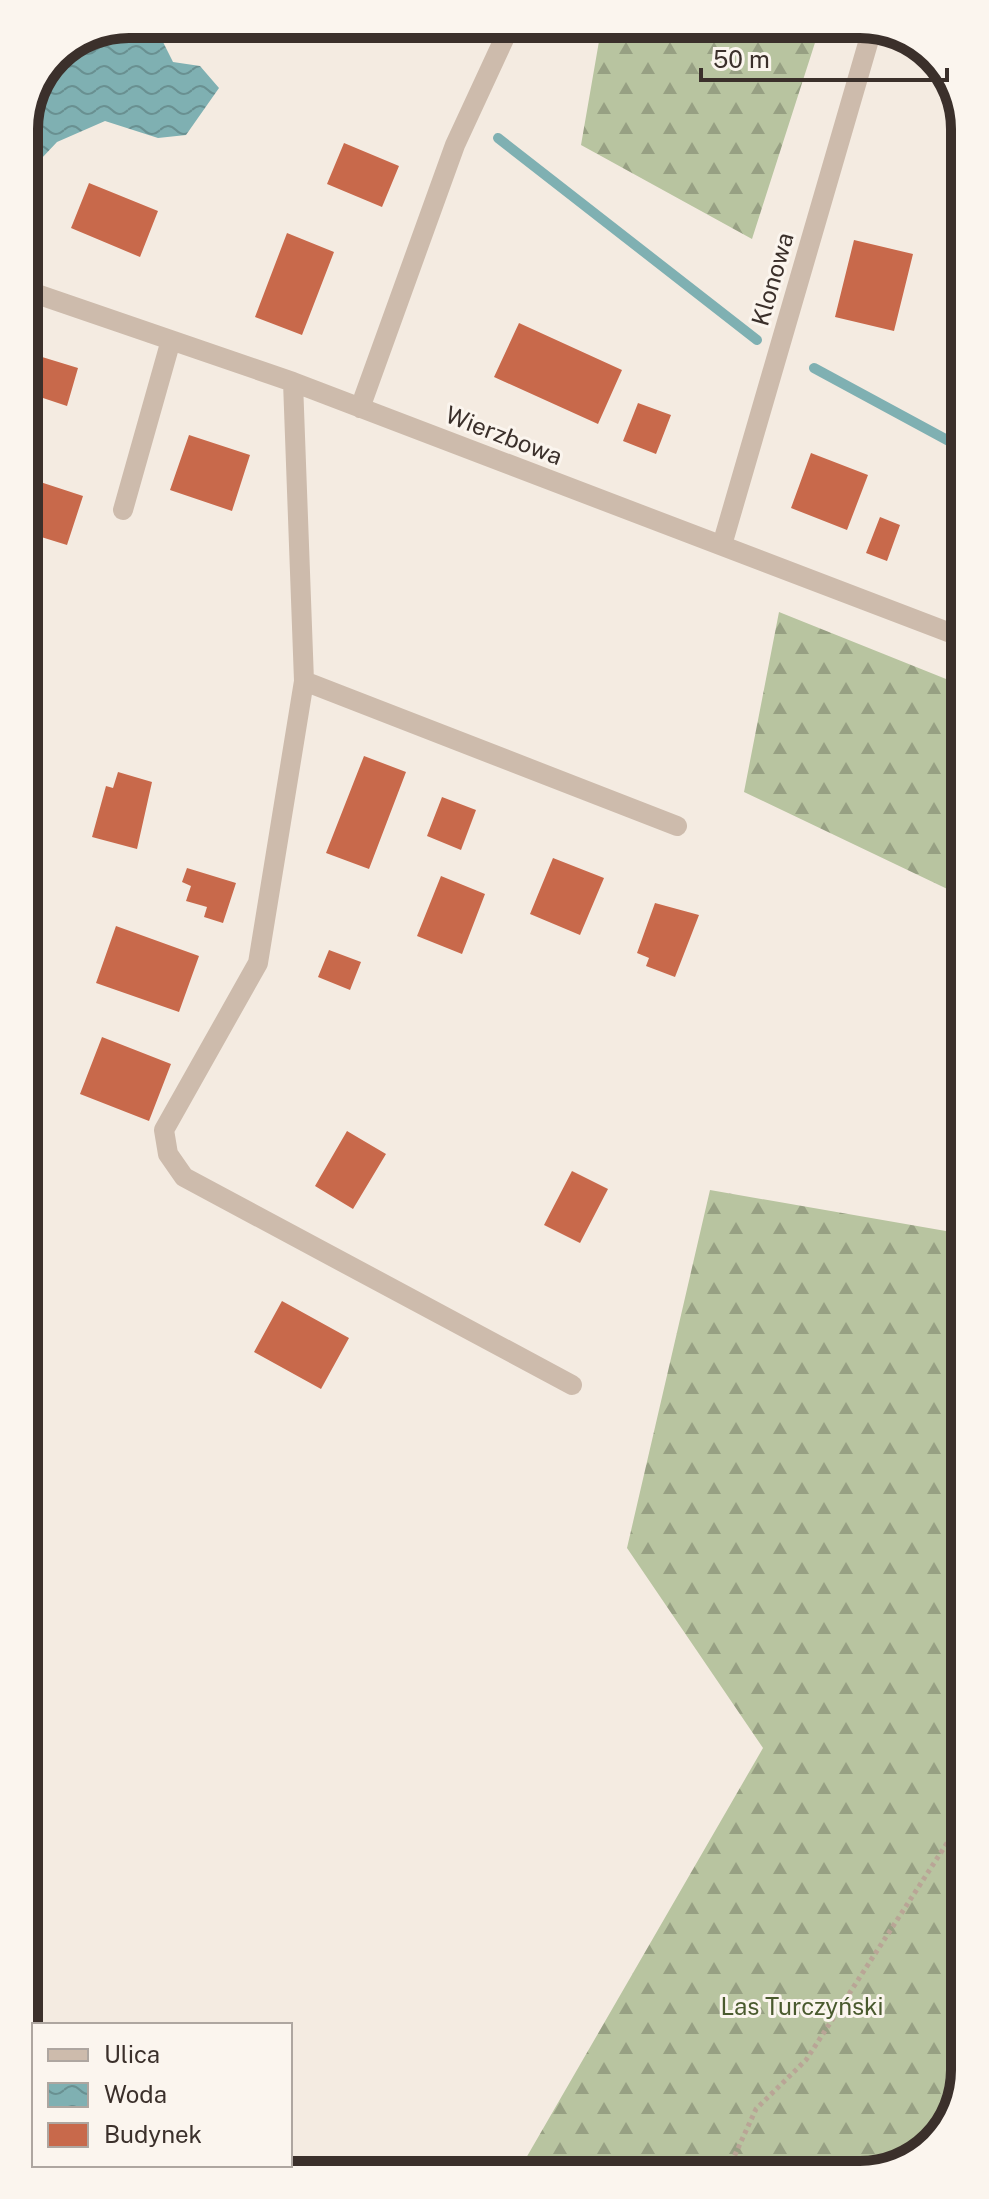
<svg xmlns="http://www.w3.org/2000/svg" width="989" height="2199" font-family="'Public Sans',sans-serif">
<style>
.forest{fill:url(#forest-firs)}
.water{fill:url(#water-waves)}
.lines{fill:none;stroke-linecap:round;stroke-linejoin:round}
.stream{stroke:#7fb0b2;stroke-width:10}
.building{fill:#c8694b}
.path{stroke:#b9a596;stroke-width:5;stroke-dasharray:4 4;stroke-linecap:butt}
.minor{stroke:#cdbbac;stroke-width:20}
.labels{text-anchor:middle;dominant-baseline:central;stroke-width:6;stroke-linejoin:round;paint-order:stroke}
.street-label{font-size:24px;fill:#3b302b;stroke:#fbf5ee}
.park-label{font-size:24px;fill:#4a5a2e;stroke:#fbf5ee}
.rim{fill:none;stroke:#3b302b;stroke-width:10}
</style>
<defs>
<pattern id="forest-firs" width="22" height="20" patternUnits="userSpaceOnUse" patternTransform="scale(2)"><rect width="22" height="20" fill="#b8c4a0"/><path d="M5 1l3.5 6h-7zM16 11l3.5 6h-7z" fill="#97a083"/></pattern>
<pattern id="water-waves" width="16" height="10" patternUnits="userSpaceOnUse" patternTransform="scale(2)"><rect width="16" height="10" fill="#7fb0b2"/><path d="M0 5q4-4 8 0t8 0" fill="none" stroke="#699091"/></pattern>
</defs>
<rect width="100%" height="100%" fill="#f4ebe1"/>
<path class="forest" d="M602,24H821L752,239L581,145Z
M779,612L961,685L962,896L744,792Z
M710,1190L963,1234L965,2070L947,2129L894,2169L518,2172L763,1748L627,1548Z"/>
<path class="water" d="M129,24H154L173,62L200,66L219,88L186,135L158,138L105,121L57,142L24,177V123L55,55Z"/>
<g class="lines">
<path class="stream" d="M335,24L347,33
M498,138L757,340
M814,368L960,447"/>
</g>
<path class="building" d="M344,143L399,166L382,207L327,184Z
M89,183L158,211L140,257L71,228Z
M287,233L334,252L302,335L255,317Z
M854,240L913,254L894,331L835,317Z
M519,323L622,370L598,424L494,377Z
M29,353L78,368L67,406L25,392V368Z
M638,403L671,415L656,454L623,441Z
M189,435L250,455L232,511L170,490Z
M811,453L868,475L847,530L791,508Z
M25,477L83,496L67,545L25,532Z
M880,517L900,525L887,561L866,553Z
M364,756L406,772L369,869L326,853Z
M118,772L152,782L137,849L92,837L106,786L113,788Z
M442,797L476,810L461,850L427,836Z
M553,858L604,878L580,935L530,914Z
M187,868L236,883L223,923L204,917L207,907L186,901L191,886L182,882Z
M441,876L485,894L462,954L417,936Z
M655,903L699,915L675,977L646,966L649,958L637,953Z
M116,926L199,956L179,1012L96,983Z
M329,950L361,962L350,990L318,977Z
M102,1037L171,1064L149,1121L80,1094Z
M347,1131L386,1154L353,1209L315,1186Z
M572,1171L608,1189L580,1243L544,1225Z
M282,1301L349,1338L321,1389L254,1352Z"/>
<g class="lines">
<path class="path" d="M728,2170L756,2109L806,2060L964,1817"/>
<path class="minor" d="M25,290L293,382L961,637
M293,382L304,681L258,963L164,1130L168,1154L184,1177L572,1385
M360,408L455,145L511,24
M123,510L171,340
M722,545L873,26
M304,681L677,826"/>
</g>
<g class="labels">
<g class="street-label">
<text transform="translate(772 279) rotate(-74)">Klonowa</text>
<text transform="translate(504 435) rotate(21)">Wierzbowa</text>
</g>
<g class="park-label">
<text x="802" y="2006">Las Turczyński</text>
</g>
</g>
<path d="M0 0H989V2199H0ZM129 38H860A91 91 0 0 1 951 129V2070A91 91 0 0 1 860 2161H129A91 91 0 0 1 38 2070V129A91 91 0 0 1 129 38Z" fill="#fbf5ee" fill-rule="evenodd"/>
<path class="rim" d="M129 38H860A91 91 0 0 1 951 129V2070A91 91 0 0 1 860 2161H129A91 91 0 0 1 38 2070V129A91 91 0 0 1 129 38Z"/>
<rect x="32" y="2023" width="260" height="144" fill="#fbf5ee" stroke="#aea6a0" stroke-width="2"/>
<rect x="48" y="2049" width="40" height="12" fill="#cdbbac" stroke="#aea6a0" stroke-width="2"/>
<text x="104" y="2063" font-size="24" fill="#3b302b">Ulica</text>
<rect x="48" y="2083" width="40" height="24" fill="url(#water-waves)" stroke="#aea6a0" stroke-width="2"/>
<text x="104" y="2103" font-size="24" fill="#3b302b">Woda</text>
<rect x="48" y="2123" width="40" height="24" fill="#c8694b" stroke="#aea6a0" stroke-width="2"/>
<text x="104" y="2143" font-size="24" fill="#3b302b">Budynek</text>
<path d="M701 68v12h246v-12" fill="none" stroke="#3b302b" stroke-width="4"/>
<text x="713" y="68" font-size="24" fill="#3b302b" stroke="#fbf5ee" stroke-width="6" paint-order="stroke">50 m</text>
</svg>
